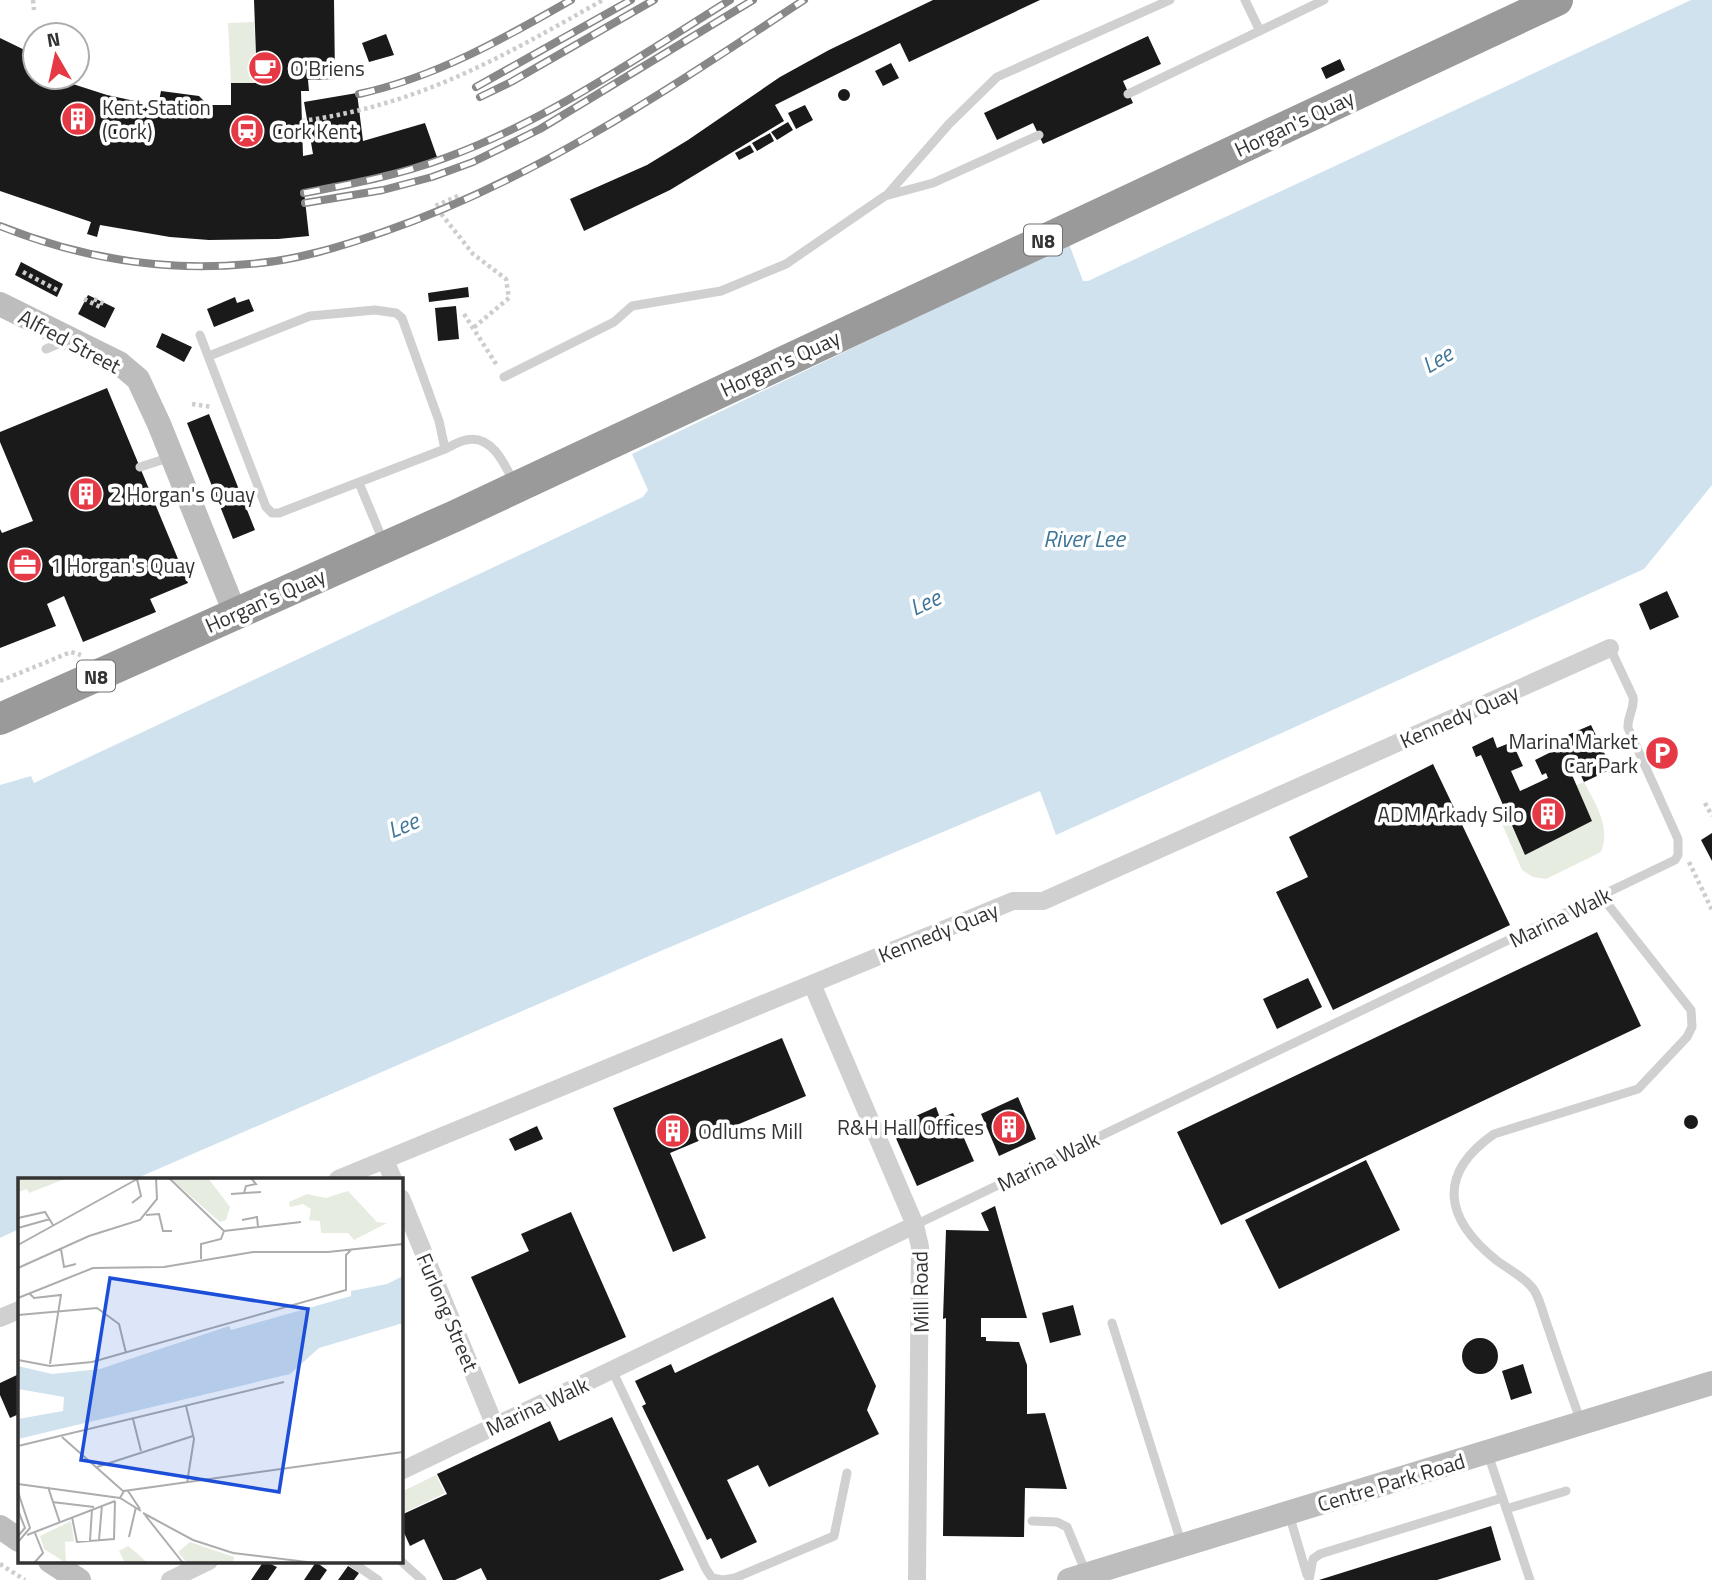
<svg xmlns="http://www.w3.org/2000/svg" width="1712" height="1580" font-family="'Titillium Web',sans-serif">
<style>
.green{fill:#e6ecdf}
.water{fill:#cfe2ee}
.building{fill:#1a1a1a}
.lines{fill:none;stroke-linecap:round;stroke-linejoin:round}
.path{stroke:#cdcdcd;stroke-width:4.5;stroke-dasharray:3.5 3.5;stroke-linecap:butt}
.lane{stroke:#d0d0d0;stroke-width:9}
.street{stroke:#d0d0d0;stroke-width:18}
.secondary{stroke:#bdbdbd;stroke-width:24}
.highway{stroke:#9a9a9a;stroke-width:32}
.rail-casing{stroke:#888;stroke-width:8}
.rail{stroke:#fff;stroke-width:5;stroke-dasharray:16;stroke-linecap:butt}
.labels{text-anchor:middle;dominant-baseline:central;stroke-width:7;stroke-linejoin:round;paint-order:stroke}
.shield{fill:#fff;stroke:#707070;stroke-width:2}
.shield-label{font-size:19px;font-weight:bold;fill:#333}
.poi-label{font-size:21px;fill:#333;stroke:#fff;text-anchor:start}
.street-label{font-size:21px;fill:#333;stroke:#fff}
.water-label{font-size:23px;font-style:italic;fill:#3f7597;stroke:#fff}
.inset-road{fill:none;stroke:#adadad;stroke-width:2}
.view{fill:#1d4ed8;fill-opacity:0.15;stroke:#1d4ed8;stroke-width:3.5}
.inset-edge{fill:none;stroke:#333;stroke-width:3.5}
</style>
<rect width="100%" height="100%" fill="#fff"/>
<path class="green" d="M254,22L257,83H231L228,23Z
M1584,782C1596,805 1611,827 1601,852L1546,879L1533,877L1522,870L1496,810L1503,807L1525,855L1592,821L1576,785Z
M436,1475L445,1493L401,1514V1492Z"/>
<path class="water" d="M1691,0H1712V485L1644,569L1056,835L1040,791L663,950L135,1179H19V1229L0,1238V785L31,776L34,783L643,497L648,490L632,454L1069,244L1083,281H1088Z"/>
<path class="building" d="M254,0H334L335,79L308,80L309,91H301L303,156L313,154L304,102L357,93L363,141L425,123L437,157L391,173L304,191L309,236L278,239L209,240L170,237L100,225L97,237L87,234L91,222L0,191V38L35,55V77H51L107,95L158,106L161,91L199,96L208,105H231V83H257Z
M933,0H1040L909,62L900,43L811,87L775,105L784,121L670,190L584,231L570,199L647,165L688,140L780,77L829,50Z
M386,34L394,55L369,62L362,43Z
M1148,36L1161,64L1123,81L1133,103L1043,144L1033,123L997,140L984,113Z
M1340,59L1345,70L1326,79L1321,68Z
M891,63L899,78L883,86L875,71Z
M838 95a6 6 0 1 1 12 0a6 6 0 1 1-12 0Z
M805,105L813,120L796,129L788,113Z
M788,122L793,130L777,140L771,132Z
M770,133L774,141L757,151L752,143Z
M750,145L754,152L739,160L735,153Z
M21,262L63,284L57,297L15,275Z
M468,287L469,297L429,302L428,293Z
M88,295L115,308L105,328L78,314Z
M235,297L237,303L249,299L254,311L214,327L207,309Z
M456,306L459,339L438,341L435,308Z
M162,333L192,347L184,362L156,347Z
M107,388L188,583L150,599L156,612L83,642L64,596L47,604L56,626L0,648V529L2,533L33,521L0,442V432Z
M209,414L255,530L233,539L187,423Z
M1667,591L1679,617L1650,630L1639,604Z
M1591,725L1612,769L1584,782L1576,765L1569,768L1592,821L1525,855L1481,755L1476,757L1472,747L1493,737L1497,748L1512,742L1523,766L1511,771L1520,791L1548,778L1546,773L1542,775L1535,760L1553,751L1551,747L1564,740L1563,737Z
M1433,764L1510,925L1333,1010L1276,892L1308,877L1289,837Z
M1712,833V861L1701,840Z
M1597,932L1641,1026L1221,1225L1177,1132Z
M1308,978L1322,1007L1277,1029L1263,999Z
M782,1038L806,1096L670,1153L706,1238L673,1252L613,1108Z
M1018,1097L1036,1139L999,1156L981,1114Z
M936,1107L940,1118L953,1113L974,1161L917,1186L891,1127Z
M1684 1122a7 7 0 1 1 14 0a7 7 0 1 1-14 0Z
M537,1126L543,1139L515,1151L509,1139Z
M1366,1160L1400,1230L1279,1289L1245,1220Z
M995,1206L1027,1318H981V1337H986V1341L1019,1342L1027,1365V1414L1045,1413L1067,1489L1025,1488L1024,1537L943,1536L946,1318L943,1319L946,1230L989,1231L981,1213Z
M571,1212L626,1337L519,1384L471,1277L529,1251L521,1234Z
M833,1297L876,1386L867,1410L879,1434L769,1487L758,1465L727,1480L757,1542L721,1559L711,1538L707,1540L642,1406L646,1404L635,1381L671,1364L675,1373Z
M1073,1305L1081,1335L1050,1343L1042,1313Z
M1462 1356a18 18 0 1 1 36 0a18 18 0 1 1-36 0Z
M1523,1364L1532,1393L1511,1400L1502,1371Z
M19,1374V1414L10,1418L0,1395V1383Z
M612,1417L684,1570L659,1580H487L481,1568L455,1580H443L424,1539L410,1546L401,1526V1515L447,1494L437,1474L550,1421L559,1441Z
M1491,1526L1501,1560L1437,1580H1319Z
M264,1561L277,1567L268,1580H251Z
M316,1562L327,1570L320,1580H304Z
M348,1566L359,1573L354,1580H338Z"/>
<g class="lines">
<path class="path" d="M33,0L34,10
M302,121C420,105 502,57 603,0
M458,196L435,206L473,254L506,279L509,298L473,328
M23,272L59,291
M84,299L102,308
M94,299L104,304
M464,314L498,367
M192,404L212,407
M0,681L71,652L81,655
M1705,803L1712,816
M1689,862L1712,910
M0,1564L25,1580"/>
<path class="lane" d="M1245,0L1260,31
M1128,94L1324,0
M887,195L949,124L997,77L1170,0
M200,335L266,507L272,513H279L445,449L439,421L408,335L402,318L396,313L375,310L310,316L209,356
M46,349L65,341
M504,377L614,322L632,306L721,291L786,264L885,196L933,183L1039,135
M445,449C452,446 459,441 466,440C492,434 505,465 514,483
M140,467L171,457
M359,483L384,543
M915,1225L1675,860L1678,855V839L1628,728C1627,717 1635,708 1633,697L1610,648
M1112,1323L1182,1545
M612,1370L706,1569L712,1578L723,1580L735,1578L834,1536L847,1473
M1581,1422C1570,1391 1559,1361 1549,1330C1544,1318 1541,1301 1534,1290C1526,1278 1508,1269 1496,1260C1444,1218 1437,1174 1494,1134L1638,1089L1687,1037L1692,1027L1691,1010L1602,897
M1488,1454L1530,1580
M1506,1509L1566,1491
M1289,1514L1307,1575
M1032,1521L1057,1522L1067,1527L1086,1573
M350,1561L378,1580
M401,1561L422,1580
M1309,1580L1313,1559L1320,1554L1502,1498"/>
<path class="street" d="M812,984L915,1225L920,1247L917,1580
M385,1160L393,1179
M338,1179L1013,901H1043L1610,648
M401,1198L495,1426
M0,1318L19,1310
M401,1471L915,1225
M170,1580L209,1561"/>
<path class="secondary" d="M0,304L119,363L138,379L159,424L235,613
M0,1527L19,1540
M50,1561L79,1580
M1069,1580L1712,1383"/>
<path class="highway" d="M0,719L455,516L1557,0"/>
<g class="rail-casing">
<path id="rail" d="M476,87L631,0
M359,94C436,77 503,39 571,0
M480,97L511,82L654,0
M304,193C352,184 399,175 445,158C547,121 638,57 730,0
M305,203L383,190L432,177L473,162L540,129L753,0
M0,226C80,258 163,272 249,264C294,261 340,247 383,232C535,180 670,88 804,0"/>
</g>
<use href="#rail" class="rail"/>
</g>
<defs>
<g id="cafe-disc" transform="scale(1.75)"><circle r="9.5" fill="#e63946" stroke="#fff"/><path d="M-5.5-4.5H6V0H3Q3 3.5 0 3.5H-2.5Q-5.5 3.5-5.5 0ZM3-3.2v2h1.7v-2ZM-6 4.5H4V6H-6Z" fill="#fff"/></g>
<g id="building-disc" transform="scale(1.75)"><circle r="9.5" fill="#e63946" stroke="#fff"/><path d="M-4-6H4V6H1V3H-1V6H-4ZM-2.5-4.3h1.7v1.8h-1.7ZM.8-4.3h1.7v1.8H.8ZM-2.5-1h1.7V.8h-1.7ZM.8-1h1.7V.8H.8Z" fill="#fff"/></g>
<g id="station-disc" transform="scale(1.75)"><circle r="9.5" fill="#e63946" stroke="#fff"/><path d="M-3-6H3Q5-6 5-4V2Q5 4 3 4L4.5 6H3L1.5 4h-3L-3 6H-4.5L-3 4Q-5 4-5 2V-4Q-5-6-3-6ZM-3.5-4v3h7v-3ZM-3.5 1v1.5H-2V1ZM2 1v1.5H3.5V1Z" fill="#fff"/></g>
<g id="office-disc" transform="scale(1.75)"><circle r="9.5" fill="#e63946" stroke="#fff"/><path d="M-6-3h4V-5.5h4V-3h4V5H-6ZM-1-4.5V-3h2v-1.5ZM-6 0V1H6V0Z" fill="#fff"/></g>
<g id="parking-disc" transform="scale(1.75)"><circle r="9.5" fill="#e63946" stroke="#fff"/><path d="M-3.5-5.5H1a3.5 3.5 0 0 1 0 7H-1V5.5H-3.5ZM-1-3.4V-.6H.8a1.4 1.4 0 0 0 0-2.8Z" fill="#fff"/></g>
</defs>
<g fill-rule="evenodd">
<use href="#cafe-disc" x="265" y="68"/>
<use href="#building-disc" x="78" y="119"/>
<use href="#station-disc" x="247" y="131"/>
<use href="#building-disc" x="86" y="494"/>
<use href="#office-disc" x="25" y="565"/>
<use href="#parking-disc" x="1662" y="753"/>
<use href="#building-disc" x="1548" y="814"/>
<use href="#building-disc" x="1009" y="1127"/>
<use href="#building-disc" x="673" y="1131"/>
</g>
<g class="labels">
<g class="shield">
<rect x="1024" y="224.5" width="38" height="31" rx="5"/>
<rect x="77" y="660.5" width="38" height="31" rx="5"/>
</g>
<g class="shield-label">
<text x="1043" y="240">N8</text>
<text x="96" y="676">N8</text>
</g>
<g class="poi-label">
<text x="290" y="68">O'Briens</text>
<text x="102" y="107">Kent Station<tspan x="102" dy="24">(Cork)</tspan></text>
<text x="272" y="131">Cork Kent</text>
<text x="110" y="494">2 Horgan's Quay</text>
<text x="50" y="565">1 Horgan's Quay</text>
<text x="1638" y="741" text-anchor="end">Marina Market<tspan x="1638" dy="24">Car Park</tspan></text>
<text x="1524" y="814" text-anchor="end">ADM Arkady Silo</text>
<text x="984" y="1127" text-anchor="end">R&amp;H Hall Offices</text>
<text x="698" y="1131">Odlums Mill</text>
</g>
<g class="street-label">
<text transform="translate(1294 123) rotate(-25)">Horgan's Quay</text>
<text transform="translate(70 341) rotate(28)">Alfred Street</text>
<text transform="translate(780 363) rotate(-25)">Horgan's Quay</text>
<text transform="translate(265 600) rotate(-24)">Horgan's Quay</text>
<text transform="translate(1459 716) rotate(-24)">Kennedy Quay</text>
<text transform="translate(1560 917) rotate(-26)">Marina Walk</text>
<text transform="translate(938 932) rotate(-22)">Kennedy Quay</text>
<text transform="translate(1048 1161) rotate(-26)">Marina Walk</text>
<text transform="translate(920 1292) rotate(-91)">Mill Road</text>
<text transform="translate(448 1312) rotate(67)">Furlong Street</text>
<text transform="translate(537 1406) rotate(-25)">Marina Walk</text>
<text transform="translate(1391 1482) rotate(-17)">Centre Park Road</text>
</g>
<g class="water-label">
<text transform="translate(1437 359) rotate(-31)">Lee</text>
<text x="1084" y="538">River Lee</text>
<text transform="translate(925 602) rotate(-25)">Lee</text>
<text transform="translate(403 825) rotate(-23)">Lee</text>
</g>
</g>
<g transform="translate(18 1178)">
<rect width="385" height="385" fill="#fff"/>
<path d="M0,0H46L47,1L11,15L9,11L0,14ZM152,0H190L212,29L208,42L202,44ZM330,13L359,44L369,45L336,62L330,55H303L302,43L291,42L293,31L285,26L272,29L271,24L289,16L308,20ZM53,343L56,363L47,364L48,385L26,371L22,358ZM172,364L216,379L215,385H169L160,374ZM110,368L120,376L129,385H107L101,373Z" fill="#e6ecdf"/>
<path d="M385,98V145L301,170L272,196L0,261V241L45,233L46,219L0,211V188L34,196L82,191L211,148L213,152L333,118V113L369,106Z" fill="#cfe2ee"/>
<path class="inset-road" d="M151,0L206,53M226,15L228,8L238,6L233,0M213,16L243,14M114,25L123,18L119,1M128,37L141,36L145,53H154M0,40L27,34L35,47M224,42L239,39L240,49M0,50L32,41M206,53L283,44M0,67L121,0M43,71L46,89L58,86M183,81V66L203,61L206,53M0,90L71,58L122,42L139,21L138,0M12,116L16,120L43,117L32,186M0,120L75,90L146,89L235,74H310L385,66M0,137L79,130L101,146L108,175M0,182L32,188L74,184L328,112V77L333,72M168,228L176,261L169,305M115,241L123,273M44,259L105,313M0,268L266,204M79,289L175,258M0,306L102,320L123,333M30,309L42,345M110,313L122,331M0,314L12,350L0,364M102,320L106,313L385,274M34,324L76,329M0,332L7,350L0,358M125,335L175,362L215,375L297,385M127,337L165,385M54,339L59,364L96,361L97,323M9,357L97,323M111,359L118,329M81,362L84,327M72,363L74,331M16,385L25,375L17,355"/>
<path class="view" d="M92,100L290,131L261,314L63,282Z"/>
<rect width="385" height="385" class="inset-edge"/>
</g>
<g transform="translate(56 56) rotate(351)"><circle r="33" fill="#ffffff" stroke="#adadad" stroke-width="2"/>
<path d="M0-5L12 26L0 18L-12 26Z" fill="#e63946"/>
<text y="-10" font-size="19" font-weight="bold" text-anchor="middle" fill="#333333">N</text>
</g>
</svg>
